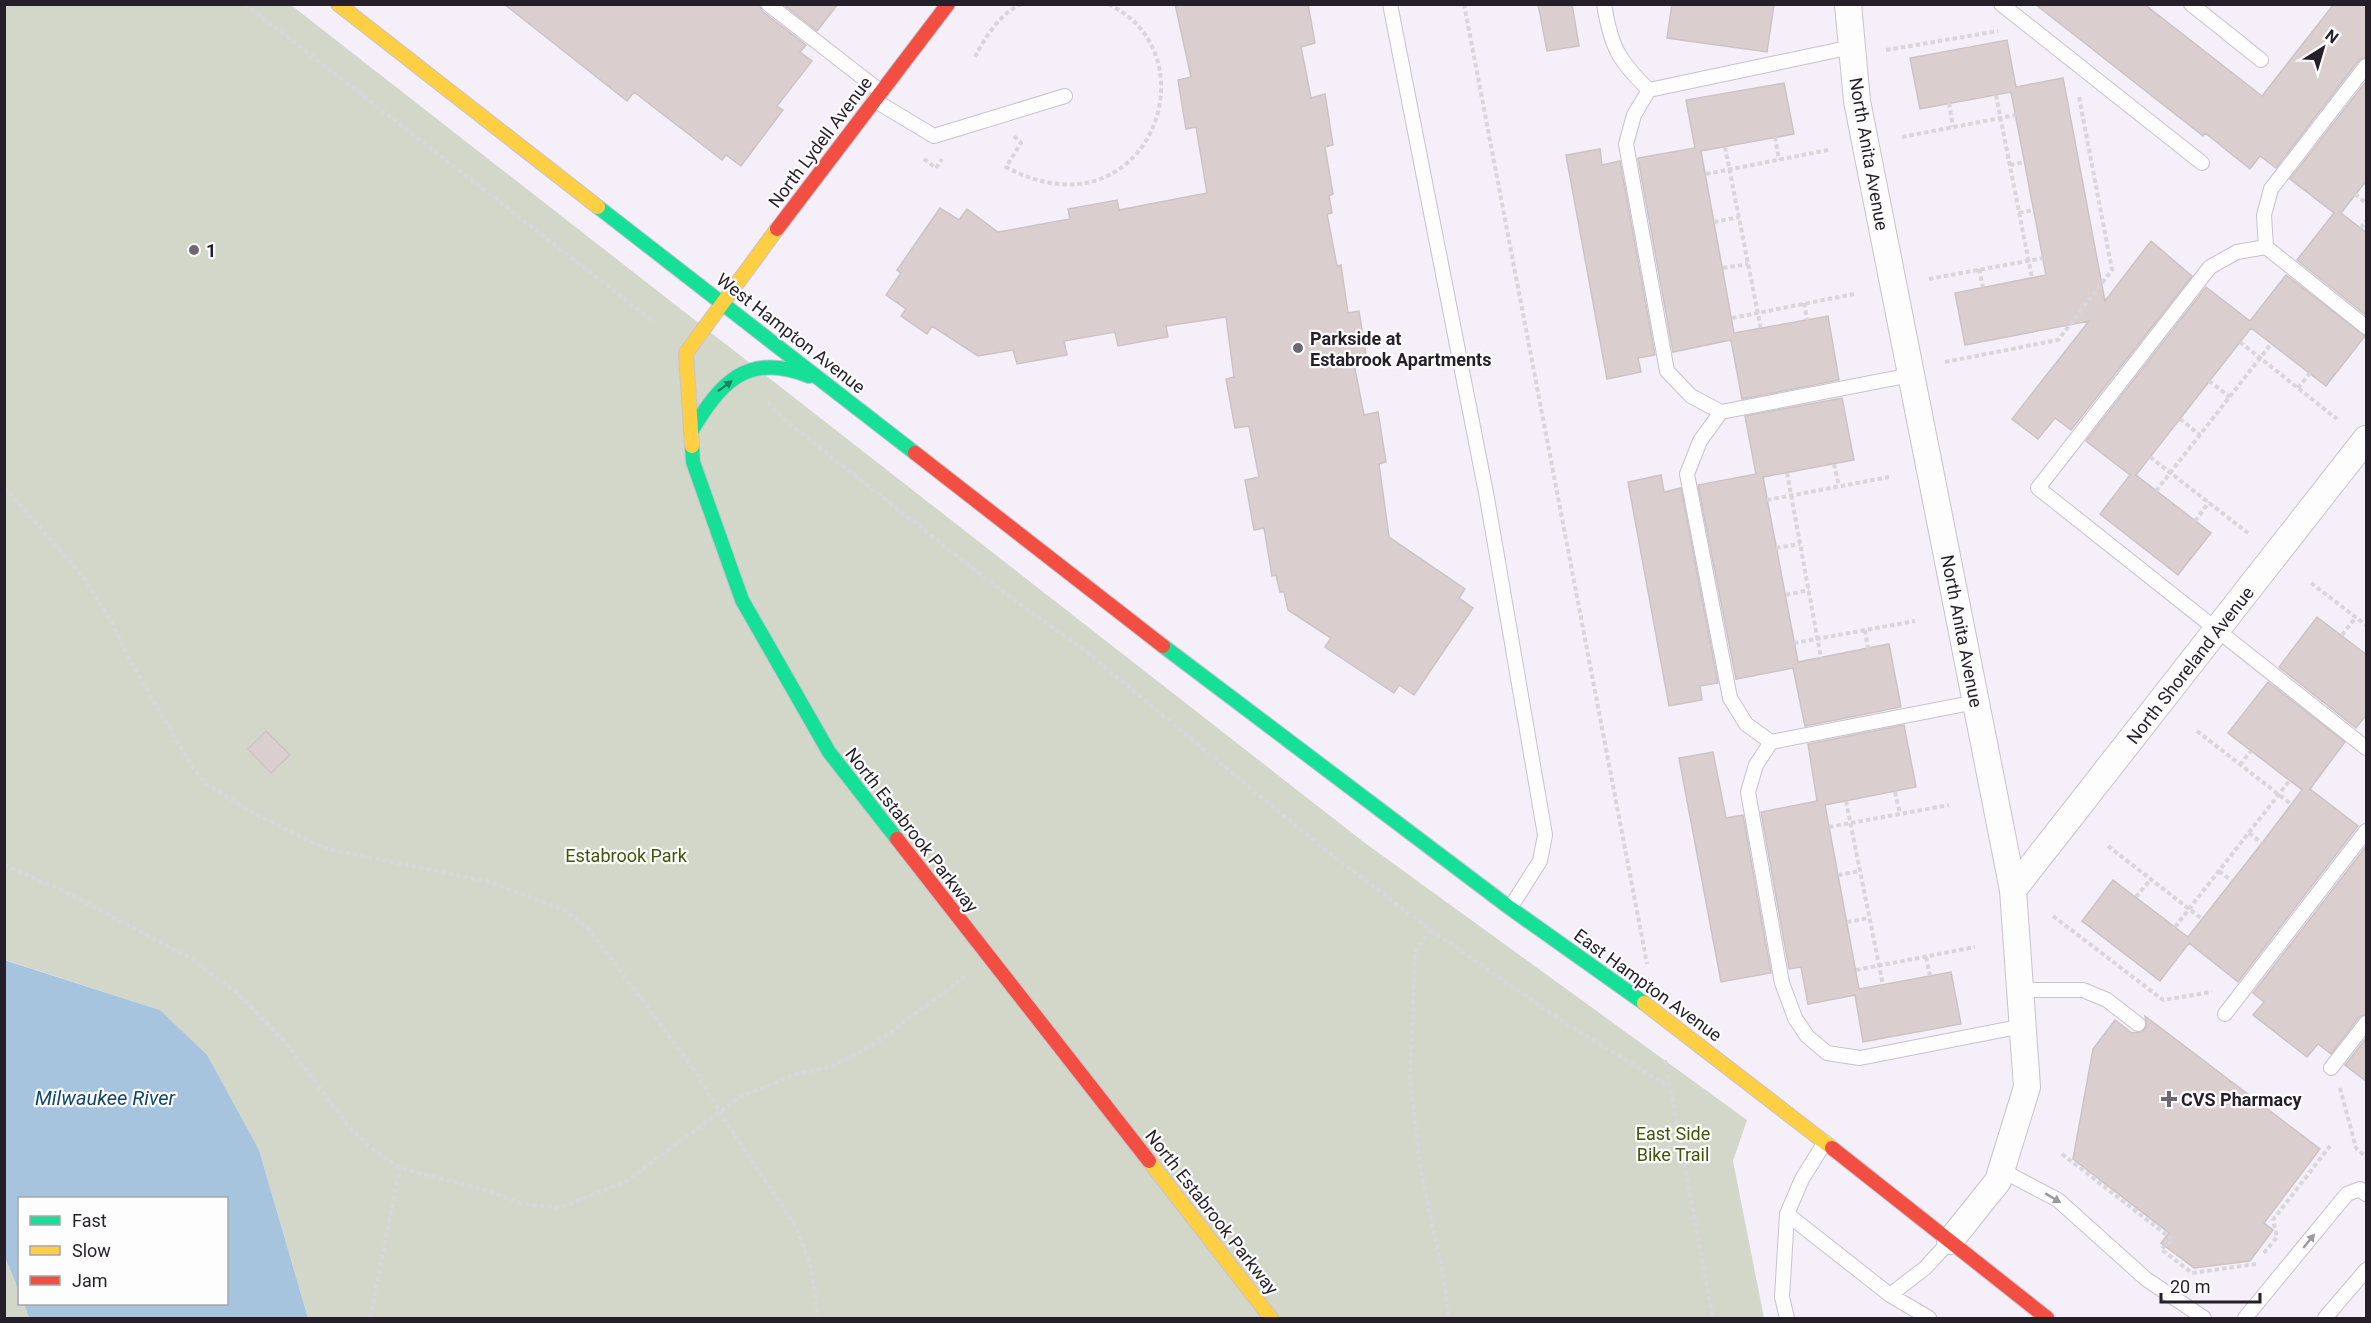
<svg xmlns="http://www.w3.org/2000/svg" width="2371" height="1323" font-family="Roboto,sans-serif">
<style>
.green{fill:#d3d7ca}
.water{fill:#a7c4de}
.building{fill:#dbcecf;stroke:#ccc3c5;stroke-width:1.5}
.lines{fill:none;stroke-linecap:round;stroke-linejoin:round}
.lane-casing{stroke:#c8c2cc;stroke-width:16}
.street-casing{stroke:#c8c2cc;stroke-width:28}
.fast-casing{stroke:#c8c2cc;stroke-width:16}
.slow-casing{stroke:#c8c2cc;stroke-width:16}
.jam-casing{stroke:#c8c2cc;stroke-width:16}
.path{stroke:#d8d6da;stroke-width:4;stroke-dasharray:4.5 3;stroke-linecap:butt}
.lane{stroke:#fefdfe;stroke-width:14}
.street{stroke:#fefdfe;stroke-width:26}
.fast{stroke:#16e098;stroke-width:14}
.slow{stroke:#ffcf43;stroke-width:14}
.jam{stroke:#f24e42;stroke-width:14}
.path-bridge{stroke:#d8d6da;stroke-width:4;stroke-dasharray:4.5 3;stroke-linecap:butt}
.oneway{fill:#1e8061}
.oneway2{fill:#9c999f}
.poi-dot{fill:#6e6872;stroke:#fdfdfd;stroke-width:2}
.labels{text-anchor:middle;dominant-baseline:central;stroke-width:4.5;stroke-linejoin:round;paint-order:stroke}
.street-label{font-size:18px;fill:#251f2a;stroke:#fdfdfd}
.poi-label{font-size:18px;font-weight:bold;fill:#251f2a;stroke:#fdfdfd;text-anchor:start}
.park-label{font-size:18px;fill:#42540a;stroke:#fdfdfd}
.water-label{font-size:20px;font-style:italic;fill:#104867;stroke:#fdfdfd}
</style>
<rect width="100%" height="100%" fill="#f5eff9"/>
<path class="green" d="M4,5H291L1365,843L1747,1120L1733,1161L1764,1318H308L259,1150L154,1008L5,960Z
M4,1255L19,1291L20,1304H24L29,1318H5Z"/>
<path class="water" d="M4,960L160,1010L207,1055L259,1150L308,1318H29L24,1304H226V1198H20L19,1291L4,1255Z"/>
<path class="building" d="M504,4H759L762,11L806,45L800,52L812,61L777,106L783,110L741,166L726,155L722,160L634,92L627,101Z
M783,4H838L817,31Z
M1175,4H1308L1315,43L1301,47L1311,98L1325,94L1333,145L1325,147L1333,194L1329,196L1332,213L1327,214L1337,266L1341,265L1348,313L1359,311L1367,361L1354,364L1364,415L1378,412L1386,462L1379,464L1389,537L1465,589L1459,598L1473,608L1414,695L1399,685L1394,693L1325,647L1331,638L1288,610L1284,592H1280L1276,575L1272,576L1264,528L1254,530L1245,480L1259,477L1249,426L1235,428L1226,379L1234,377L1226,317L1166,326L1168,337L1118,346L1115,332L1064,341L1067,355L1017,364L1013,350L978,356L932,326L927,334L901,316L906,309L886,295L901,273L897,270L940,208L959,220L967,209L998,232L1070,219L1068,209L1117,200L1119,210L1207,193L1196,127L1186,129L1178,80L1191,77Z
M1538,4H1572L1579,46L1547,51Z
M1672,4H1774L1767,52L1667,38Z
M2035,4H2144L2262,96L2334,4H2367V57L2359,60L2276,168L2260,156L2250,169L2205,133L2203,136Z
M2007,40L2016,87L2063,78L2105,301L2151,241L2192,276L2071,430L2055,418L2038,439L2012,419L2089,321L1965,345L1955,293L2046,275L2011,92L1920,109L1910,58Z
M2367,80V180L2341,213L2367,233V316L2297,260L2334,213L2290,179Z
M1784,83L1794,134L1701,151L1734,333L1828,316L1839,380L1742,399L1731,340L1673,352L1638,158L1695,148L1686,100Z
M1600,149L1602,165L1620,161L1655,355L1638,358L1641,372L1607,379L1566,155Z
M2286,275L2365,336L2326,386L2251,328L2136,475L2211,533L2178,575L2100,514L2130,475L2086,441L2206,287L2250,321Z
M1842,398L1854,460L1763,477L1798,662L1889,644L1901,707L1805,726L1793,668L1736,679L1698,485L1756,474L1745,416Z
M1661,475L1664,492L1681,488L1718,683L1700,686L1702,700L1669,706L1628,482Z
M2317,617L2367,655V714L2356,728L2279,667Z
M2268,682L2345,742L2310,789L2358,826L2238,982L2189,943L2160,981L2082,921L2113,880L2188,937L2262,843L2302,790L2228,733Z
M1904,725L1916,787L1825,805L1859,989L1951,972L1961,1024L1863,1042L1855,995L1808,1004L1801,967L1789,969L1761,812L1817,801L1808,744Z
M266,731L290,755L271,773L248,749Z
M1713,752L1726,818L1743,815L1771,973L1721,982L1679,758Z
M2367,845V1014L2359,1017L2331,1054L2318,1044L2307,1057L2253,1015L2264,1002L2253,993Z
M2145,1016L2320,1149L2264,1223L2273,1230L2250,1261L2194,1268L2161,1243L2169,1233L2073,1159L2093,1049L2115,1020L2132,1033L2142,1032L2147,1026Z
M2367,1037V1082L2345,1065Z"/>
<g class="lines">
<g class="lane-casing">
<path id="lane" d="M768,4L880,91
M1390,4L1487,498L1545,835L1540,861L1510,908
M1604,4C1611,47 1618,60 1649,90L1634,115L1626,144L1667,371L1691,396L1721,412L1700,441L1687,474L1730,698L1746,724L1771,742L1756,765L1748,792L1782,983L1795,1018L1807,1036L1827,1053L1860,1058L2023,1026
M2001,4L2202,163
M2191,4L2261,60
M2366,66L2271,189L2264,215L2266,247L2237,252L2210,267L2038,488L2366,748
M1649,90L1852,47
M874,100L934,136L1065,96
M2266,247L2366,327
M1721,412L1911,375
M1771,742L1976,702
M2020,990H2083L2107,1000L2138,1024
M2225,1014L2366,831
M2331,1068L2366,1023
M1825,1142L1802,1179L1787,1214L1890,1295L1925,1268L1950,1241
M2001,1170L2058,1200L2146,1279L2204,1318
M1890,1295L1929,1318
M1787,1318L1782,1297L1787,1214
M2245,1318L2347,1194L2360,1189L2366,1194
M2325,1318L2366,1270"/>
</g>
<g class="street-casing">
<path id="street" d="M1848,4L1857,101L2013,890L2027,1087L1998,1181L1950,1241
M2013,890L2366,439"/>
</g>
<g class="fast-casing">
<path id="fast" d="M598,207L915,453
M691,432C720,383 747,351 809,376
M692,446L693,462L742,600L829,752L897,839
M1163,646L1510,908L1644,1003"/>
</g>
<g class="slow-casing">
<path id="slow" d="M338,4L598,207
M692,446L686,353L777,229
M1644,1003L1832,1148
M1149,1161L1271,1318"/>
</g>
<g class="jam-casing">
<path id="jam" d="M777,229L948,4
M915,453L1163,646
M897,839L1149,1161
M1832,1148L2047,1318"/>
</g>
<path class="path" d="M245,4L654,322
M1464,4L1647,964
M1886,50L1998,31
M975,57C985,37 1000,14 1021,4
M1996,95L2032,278
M1949,103L1953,127
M1014,136L1021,143L1006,167C1146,242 1217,55 1108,4
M1775,137L1779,160
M1902,137L2016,115
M1725,147L1761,329
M924,159L936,168L942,159
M2010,165L2025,162
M1706,174L1828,150
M2355,194L2366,203
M2019,213L2034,210
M1714,222L1739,217
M2361,228L2366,221
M1723,268L1748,264
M1979,269L1983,287
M1929,279L2043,258
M1804,303L1807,320
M1732,318L1854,294
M2240,342L2337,419
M1945,362L2058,340L2112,270L2079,97
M2209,381L2230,397
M2298,388L2310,373
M768,402L786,421L999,589L1084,650L1319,845L1431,930L1562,1021L1668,1086
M2180,419L2200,435
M2150,457L2248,533
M1834,464L1839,486
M1787,473L1821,658
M4,487L85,579L113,625L133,666L193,768L204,782L249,811L324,848L490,882L564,910L589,929L692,1067
M2156,491L2271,344
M1767,500L1889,477
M2195,521L2209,502
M1776,548L1800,544
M2311,583L2366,625
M1786,595L1809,590
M1865,630L1868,649
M2342,635L2356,617
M1794,643L1915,621
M2197,731L2291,804
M2240,765L2251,751
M1895,792L1900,814
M1846,801L1883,985
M1829,827L1949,805
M2249,833L2262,843
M2108,846L2202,919
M4,865L60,889L188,957L237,993L288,1045L348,1126L370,1147L400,1168L482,1189L520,1203L560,1208L625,1182L740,1097L794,1075L833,1066L876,1043L964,977
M2219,871L2232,881
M1838,875L1860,871
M2136,897L2151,879
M2053,916L2163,1000L2212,992
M1847,922L1869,918
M2175,927L2290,780
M1431,930L1415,952L1410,1080L1421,1172L1443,1274L1449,1318
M1926,957L1930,976
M1856,970L1975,947
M1665,1060L1713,1318
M2340,1088L2356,1148L2366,1157
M735,1135L797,1229L811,1266L818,1318
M2062,1154L2173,1240L2161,1249L2192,1273L2256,1264
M2264,1253L2277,1237L2273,1220L2330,1146
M370,1318L400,1168"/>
<use href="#lane" class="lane"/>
<use href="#street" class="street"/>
<use href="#fast" class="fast"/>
<use href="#slow" class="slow"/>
<use href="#jam" class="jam"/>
<path class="path-bridge" d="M692,1067L735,1135"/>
</g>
<defs><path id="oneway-solid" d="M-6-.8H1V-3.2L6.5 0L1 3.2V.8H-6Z" transform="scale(1.5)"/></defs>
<use class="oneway" href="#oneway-solid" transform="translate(725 386) rotate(-36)"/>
<g class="oneway2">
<use href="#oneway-solid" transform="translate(2053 1198) rotate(31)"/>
<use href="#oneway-solid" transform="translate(2309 1241) rotate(-51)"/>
</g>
<g class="poi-dot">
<circle cx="194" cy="250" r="6"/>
<circle cx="1298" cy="348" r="6"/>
<path d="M2166 1090h6v6h6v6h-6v6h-6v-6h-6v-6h6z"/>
</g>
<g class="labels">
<g class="street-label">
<text transform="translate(820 142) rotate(-53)">North Lydell Avenue</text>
<text transform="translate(1869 154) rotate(80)">North Anita Avenue</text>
<text transform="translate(791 333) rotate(38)">West Hampton Avenue</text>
<text transform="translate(1962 631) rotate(79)">North Anita Avenue</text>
<text transform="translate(2190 665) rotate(-52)">North Shoreland Avenue</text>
<text transform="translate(912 830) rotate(52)">North Estabrook Parkway</text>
<text transform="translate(1648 985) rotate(36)">East Hampton Avenue</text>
<text transform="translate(1212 1212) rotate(52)">North Estabrook Parkway</text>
</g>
<g class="poi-label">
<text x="206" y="250">1</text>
<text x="1310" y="338">Parkside at<tspan x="1310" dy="21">Estabrook Apartments</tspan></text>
<text x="2181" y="1099">CVS Pharmacy</text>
</g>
<g class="park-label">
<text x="626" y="855">Estabrook Park</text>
<text x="1673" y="1133">East Side<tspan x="1673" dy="21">Bike Trail</tspan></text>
</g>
<g class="water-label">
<text x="105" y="1098">Milwaukee River</text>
</g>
</g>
<rect width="2371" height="1323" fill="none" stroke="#251f2a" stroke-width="12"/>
<rect x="18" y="1197" width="210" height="108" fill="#fdfdfd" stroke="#a7a4a9" stroke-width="1.5"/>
<rect x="30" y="1216" width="30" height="9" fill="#16e098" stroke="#a7a4a9" stroke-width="1.5"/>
<text x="72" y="1227" font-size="18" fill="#251f2a">Fast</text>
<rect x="30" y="1246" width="30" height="9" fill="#ffcf43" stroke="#a7a4a9" stroke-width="1.5"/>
<text x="72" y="1257" font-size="18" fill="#251f2a">Slow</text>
<rect x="30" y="1276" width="30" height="9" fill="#f24e42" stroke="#a7a4a9" stroke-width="1.5"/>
<text x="72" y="1287" font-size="18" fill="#251f2a">Jam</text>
<g transform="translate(2323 48) rotate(37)" stroke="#fdfdfd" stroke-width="4.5" paint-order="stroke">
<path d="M0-4.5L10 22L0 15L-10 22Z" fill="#251f2a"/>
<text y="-9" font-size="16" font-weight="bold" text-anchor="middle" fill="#251f2a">N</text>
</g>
<path d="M2161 1293v9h99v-9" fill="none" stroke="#251f2a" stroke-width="3"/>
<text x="2170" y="1293" font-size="18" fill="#251f2a" stroke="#fdfdfd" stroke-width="4.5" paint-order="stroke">20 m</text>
</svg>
